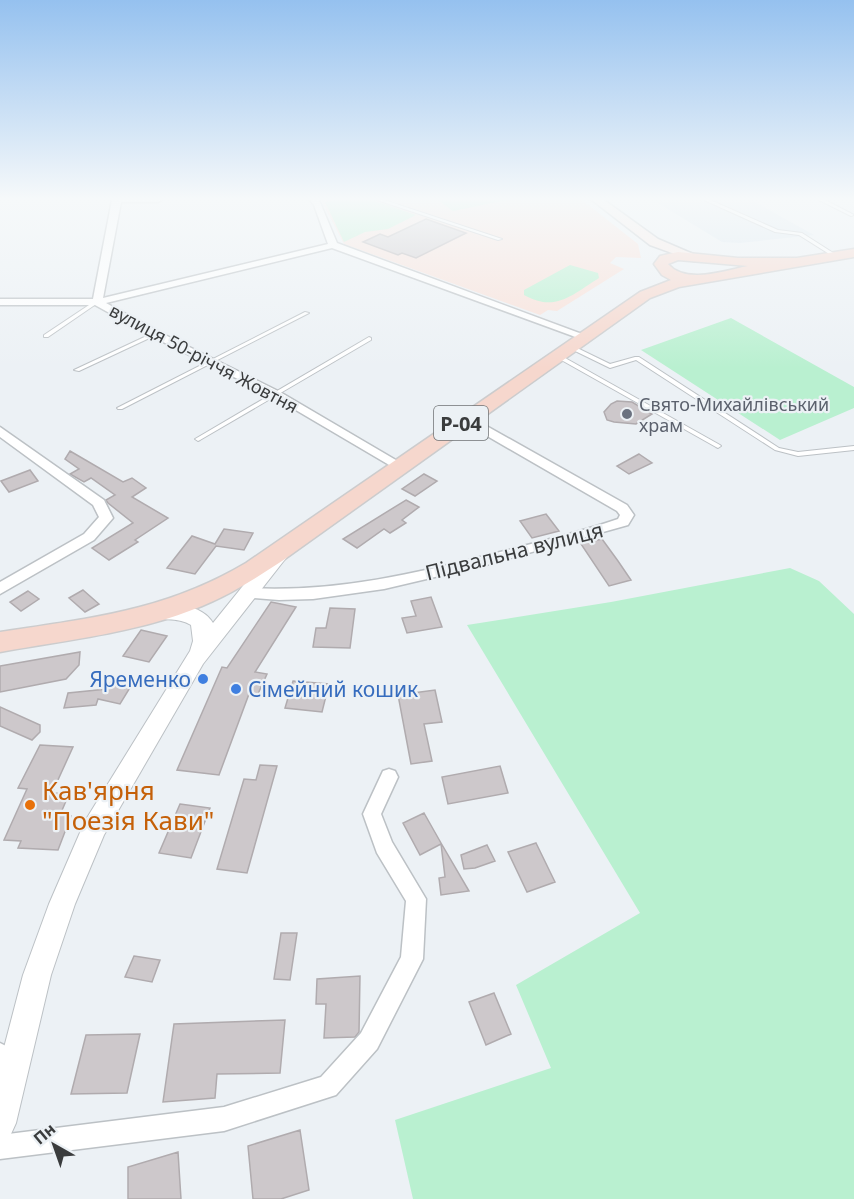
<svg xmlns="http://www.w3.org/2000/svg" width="854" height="1199" font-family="'Noto Sans',sans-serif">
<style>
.built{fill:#dce7f0}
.education{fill:#f9e0d8}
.green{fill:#b9f0d0}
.building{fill:#cdc8cb;stroke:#b0abae;stroke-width:1.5}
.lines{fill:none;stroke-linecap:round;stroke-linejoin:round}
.service-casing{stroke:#bcc1c5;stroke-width:2}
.minor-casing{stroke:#bcc1c5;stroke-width:3}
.tertiary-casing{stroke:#bcc1c5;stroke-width:2}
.secondary-casing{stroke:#bcc1c5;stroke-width:3}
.primary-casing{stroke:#cccccd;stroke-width:3}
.service{fill:#fff;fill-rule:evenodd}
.minor{fill:#fff;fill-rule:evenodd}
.tertiary{fill:#fff;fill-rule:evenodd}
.secondary{fill:#faebe6;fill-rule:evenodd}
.primary{fill:#f6d7cd;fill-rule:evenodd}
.worship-dot{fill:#6b7280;stroke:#ecf1f5;stroke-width:2}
.shop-dot{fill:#3f7fe0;stroke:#ecf1f5;stroke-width:2}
.food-dot{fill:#e8710a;stroke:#ecf1f5;stroke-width:2}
.labels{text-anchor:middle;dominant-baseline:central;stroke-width:4.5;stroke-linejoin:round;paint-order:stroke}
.far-street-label{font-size:18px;fill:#3a3c3d;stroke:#ecf1f5}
.far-worship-label{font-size:18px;fill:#5b616d;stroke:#ecf1f5;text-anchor:start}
.shield{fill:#ecf1f5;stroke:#6f7274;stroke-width:1.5}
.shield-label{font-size:20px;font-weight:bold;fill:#3a3c3d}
.street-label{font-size:21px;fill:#3a3c3d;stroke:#ecf1f5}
.shop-label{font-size:21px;fill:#366cbe;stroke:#ecf1f5;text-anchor:end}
.near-food-label{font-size:26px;fill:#c56008;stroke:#ecf1f5;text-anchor:start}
</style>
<rect width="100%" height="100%" fill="#ecf1f5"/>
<path class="built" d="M653,200H751L814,235L740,243L722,242Z"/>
<path class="education" d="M321,200H582L638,244L641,258L616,257L610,263L624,269L557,311L548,310L540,315L344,244Z"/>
<path class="green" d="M337,200H372L416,215L388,229L365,232L344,242L325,202Z
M438,200H507L453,211Z
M570,265L598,273L599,278C573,294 556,313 524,295V290Z
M731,318L854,387V408L780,440L641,350Z
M790,568L819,581L854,614V1199H413L395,1120L551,1068L516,985L640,913L467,625L611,602Z"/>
<path class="building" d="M426,219L466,233L416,258L402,253L398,255L363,242L380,234L388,237Z
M617,401L632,402L652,414L636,424L614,422L607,420L604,412L611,404Z
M70,451L123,482L132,478L146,488L132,497L168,518L135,540L138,542L109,560L92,548L133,523L108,503L106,500L115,495L91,478L84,482L70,474L79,469L65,459Z
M639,454L652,463L629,474L617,466Z
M30,470L38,481L9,492L1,481Z
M424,474L437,481L415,496L402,489Z
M406,500L419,507L402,520L406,523L390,533L384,529L357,548L343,539Z
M546,514L559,531L532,538L520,521Z
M224,529L253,533L244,550L216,546L195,574L167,568L192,536L215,544Z
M602,539L618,561L631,580L609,586L581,544Z
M83,590L99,604L85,612L69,598Z
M28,591L39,599L21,611L10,602Z
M431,597L442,627L407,633L402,618L416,616L411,601Z
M271,602L296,607L255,672L267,674L257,696L249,694L219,775L177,770L222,667L227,668Z
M330,608L355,609L350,648L313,647L316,628H326Z
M141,630L167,636L149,662L123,656Z
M80,652L79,665L66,679L0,692V666Z
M293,681L329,684L322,712L285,708Z
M111,682L131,686L120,704L98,699L96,705L64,708L68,693L107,689Z
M435,690L442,722L424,724L432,761L411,764L398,695Z
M0,707L40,725V732L32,740L0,726Z
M40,745L73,747L52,793L69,794L60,815L71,816L58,850L18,848L21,841L4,840L27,789L18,788Z
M260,765L277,766L247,873L217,869L244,779L256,780Z
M500,766L508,793L448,804L442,777Z
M180,804L210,808L191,858L159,853Z
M424,813L441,843L469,891L441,895L439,878L445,877L441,844L420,855L403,823Z
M536,843L555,882L527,892L508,852Z
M487,845L495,861L475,868L464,869L461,855Z
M281,933H297L290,980L274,979Z
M134,956L160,960L152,982L125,977Z
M360,976L359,1032L355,1037L324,1038L326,1004H316L317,979Z
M494,993L511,1034L486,1045L469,1002Z
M285,1020L280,1073L217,1074L215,1098L163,1102L174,1024Z
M140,1034L127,1093L71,1094L86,1035Z
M300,1130L309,1190L281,1199H253L248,1146Z
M178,1152L181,1199H128V1167Z"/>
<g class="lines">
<g class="service-casing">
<path id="service" d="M377,200H384L502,239L498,240Z
M704,200H710L778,230L802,233L838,256L834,257L799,235L775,232Z
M819,200H825L854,215L851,216Z
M95,301L99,302L48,337H44V335Z
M305,312L309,313L122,409H118L117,408Z
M153,333L158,334L79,371L74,370Z
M369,337L371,338V340L200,440L198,441L195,439Z
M569,346H573L610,364L635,357H639L779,448L798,452L854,446V450L798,456L775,450L636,360L610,368L569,348Z
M558,354L720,445L721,446L718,448L716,447L556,357V355Z"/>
</g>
<g class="minor-casing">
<path id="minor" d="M112,200H162L158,202H121L103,298L328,244L314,205L310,200H319L337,243L590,337L581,339L332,248L106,303L159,332L280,392L406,466L404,469H396L272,396L151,336L95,305H0V299H93Z
M467,415L627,505L634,515L628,525L486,565L384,589L313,599L279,600L242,597L240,593L242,589L247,588C335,593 419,573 504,551C542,541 581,532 618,519L620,515L617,511L463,422L461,419Z
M0,427L104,500L113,518L94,540L0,594V582L84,534L99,517L93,505L0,437Z
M389,769L395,771L398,777L381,814L392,842L426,899L423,959L377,1049L336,1095L224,1131L0,1159V1135L224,1107L321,1077L361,1033L401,957L406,901L377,853L363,814L383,771Z
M0,1043L8,1047L23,1075L19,1083L0,1095Z"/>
</g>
<g class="tertiary-casing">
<path id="tertiary" d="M279,548L286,550L288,554L286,558L203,664L104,835L75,904L51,975L16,1123L11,1134L0,1139V1063L23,975L49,904L85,821L190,651L193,641L191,625C178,617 165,621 151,617L148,612L151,607C169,601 202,604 213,623L272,550Z"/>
</g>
<g class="secondary-casing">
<path id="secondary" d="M592,200H604L658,239L700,257L694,261L650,245Z"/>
</g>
<g class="primary-casing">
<path id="primary" d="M854,249V257L679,287L650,298L282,561C256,578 231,594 202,606C138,633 67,640 0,652V632C91,618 165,611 246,563L640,292L671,280L662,275L654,264L660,256L678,252L738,258H797ZM678,260L748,266C726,270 686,285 668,264Z"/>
</g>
<use href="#service" class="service"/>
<use href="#minor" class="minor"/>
<use href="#tertiary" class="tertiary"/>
<use href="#secondary" class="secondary"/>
<use href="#primary" class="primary"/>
</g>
<linearGradient id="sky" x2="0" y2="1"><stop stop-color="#95c1ef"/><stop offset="0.54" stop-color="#f6f9fa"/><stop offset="1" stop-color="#f6f9fa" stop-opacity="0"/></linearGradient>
<rect width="854" height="368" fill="url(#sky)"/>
<circle class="worship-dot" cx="627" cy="414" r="6"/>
<g class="shop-dot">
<circle cx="203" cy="679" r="6"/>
<circle cx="236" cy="689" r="6"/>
</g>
<circle class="food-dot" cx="30" cy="805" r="6"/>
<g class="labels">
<g class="far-street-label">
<text transform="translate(204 358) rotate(28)">вулиця 50-річчя Жовтня</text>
</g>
<g class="far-worship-label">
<text x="639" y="404">Свято-Михайлівський<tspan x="639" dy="21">храм</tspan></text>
</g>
<rect class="shield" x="434" y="406" width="54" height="34" rx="4.5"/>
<g class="shield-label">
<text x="461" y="423">Р-04</text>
</g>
<g class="street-label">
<text transform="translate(514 551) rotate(-14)">Підвальна вулиця</text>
</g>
<g class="shop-label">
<text x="191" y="679">Яременко</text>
<text x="248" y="689" text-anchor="start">Сімейний кошик</text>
</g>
<g class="near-food-label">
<text x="42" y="790">Кав'ярня<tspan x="42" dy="30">"Поезія Кави"</tspan></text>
</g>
</g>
<g transform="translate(54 1145) rotate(320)" stroke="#ecf1f5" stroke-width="4.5" paint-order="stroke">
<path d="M0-4.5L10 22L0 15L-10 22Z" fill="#3a3c3d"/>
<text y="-9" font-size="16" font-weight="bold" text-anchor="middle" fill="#3a3c3d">Пн</text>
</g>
</svg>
